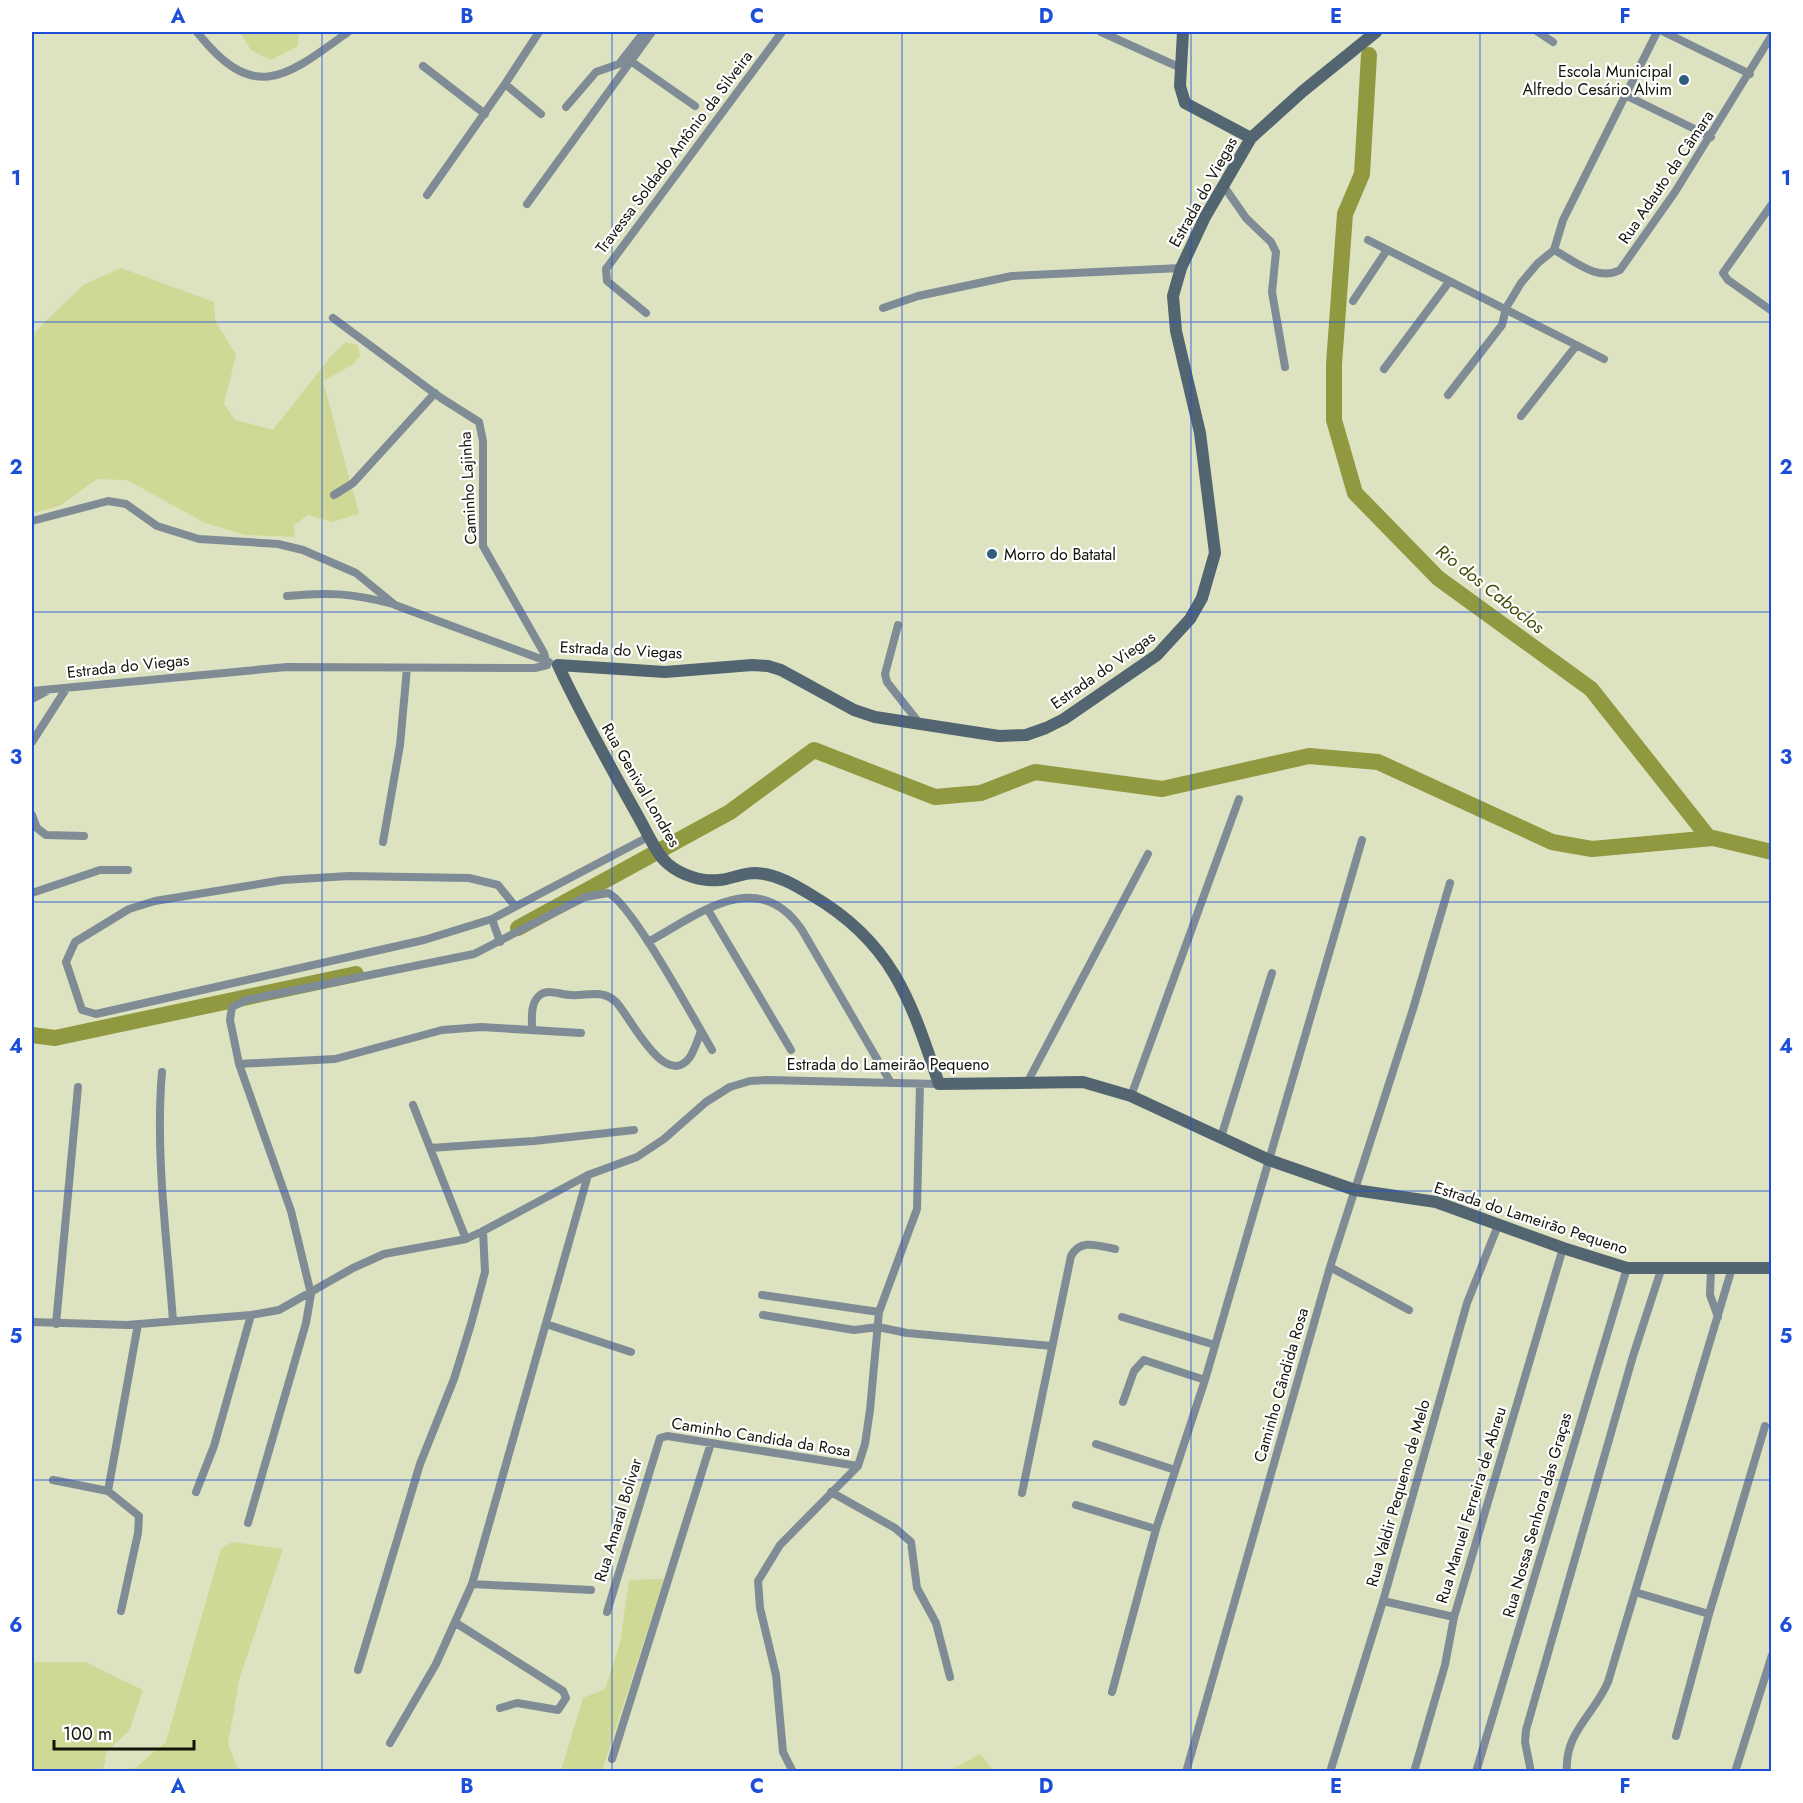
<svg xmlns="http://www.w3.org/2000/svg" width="1803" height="1803" font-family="Jost,sans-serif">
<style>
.green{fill:#cfd894}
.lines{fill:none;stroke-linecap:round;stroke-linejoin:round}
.river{stroke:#90993f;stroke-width:16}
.street{stroke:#7f8c95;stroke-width:8}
.secondary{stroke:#526571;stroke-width:12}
.grid{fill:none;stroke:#1d4ed8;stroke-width:1.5;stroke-opacity:0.55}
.poi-dot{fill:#2e5e7c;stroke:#fff;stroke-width:2}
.labels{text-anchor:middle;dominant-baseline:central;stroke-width:4.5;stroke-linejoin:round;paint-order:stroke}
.poi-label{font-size:16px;fill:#131409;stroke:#fff;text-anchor:end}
.street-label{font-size:16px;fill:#131409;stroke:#fff}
.water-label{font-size:18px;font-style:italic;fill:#444a02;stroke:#fff}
.neatline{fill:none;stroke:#1d4ed8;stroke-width:2}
.grid-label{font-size:20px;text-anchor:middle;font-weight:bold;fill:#1d4ed8}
</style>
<rect width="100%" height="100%" fill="#dde2c1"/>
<path class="green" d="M240,32H299L298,46L271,60L251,50Z
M121,268L214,302L215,320L236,355L224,404L235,420L273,430L332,355L346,342L358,345L360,356L352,365L323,381L359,514L332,522L308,515L294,525L295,537L245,535L205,523L127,480L97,479L61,505L32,514V335L83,285Z
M232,1542L283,1549L239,1680L228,1744L237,1767L246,1771H32V1662H85L143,1690L129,1731L107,1751L103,1771L135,1768L166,1742L221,1549Z
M664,1579L602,1771H561L583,1698L605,1689L620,1643L629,1580Z
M980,1754L994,1771H949Z"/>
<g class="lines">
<path class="river" d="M1369,55L1362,174L1345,214L1334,364V420L1355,493L1438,578L1591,689L1709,838
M518,928L730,812L814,750L935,797L981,793L1035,772L1162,789L1309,756L1378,762L1552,842L1592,849L1713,838L1772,852
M32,1035L55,1038L356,974"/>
<path class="street" d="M197,32C254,104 285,78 348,32
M1101,32L1181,68
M1538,32L1553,42
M1664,32L1750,74
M632,62L695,106
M423,66L485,114
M505,84L541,114
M1625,95L1711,137
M566,107L596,72L619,64L644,32
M1223,185L1246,218L1271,242L1276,252L1272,292L1285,367
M427,195L505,84L539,32
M527,204L652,32
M1772,204L1723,273L1728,280L1772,311
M1368,240L1604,359
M1554,250C1575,261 1597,282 1620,270L1675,192L1772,35
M1554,250L1563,220L1657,32
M1353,301L1387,250
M883,308L918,296L1012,276L1181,268
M646,313L607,281L606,269L782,32
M1384,369L1449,282
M1448,395L1502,325L1506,308L1521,283L1538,263L1554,250
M1521,416L1576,346
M334,495L353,483L435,393
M32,521L108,501L126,504L157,526L199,539L278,544L303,550L356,573L395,605L549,662
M287,596C329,592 351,593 393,604
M898,625L885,674L887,682L920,724
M32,691L287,667L535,668L547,665L544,653L483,546V441L479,422L441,398L333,318
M32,699L47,691
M32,742L66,689
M32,815L37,828L46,835L84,836
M383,842L400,745L407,668
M32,893L100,870H128
M515,906L498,885L469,878L349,876L283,880L155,901L129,909L75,942L66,962L82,1010L96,1014L424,940L492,919L650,836
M708,910L791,1050
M492,919L500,942
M648,942C699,914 758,865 802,930L891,1083
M532,1029C532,1018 530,1003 540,995C548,988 561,995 571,995C581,996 594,992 604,995C608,996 613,999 616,1002C628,1013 665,1092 690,1057C695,1049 698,1039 701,1031
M239,1064L335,1059L442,1030L481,1027L581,1033
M162,1072C155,1154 167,1239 173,1321
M1028,1081L1148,854
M1131,1096L1239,799
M413,1105L466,1239
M1221,1137L1272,973
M430,1148L534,1141L634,1130
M1330,1267L1409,1310
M1711,1269L1710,1295L1718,1317
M762,1295L879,1312
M763,1315L854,1330L878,1327L907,1333L1052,1346
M1122,1317L1215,1345
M32,1322L127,1325L251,1315L279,1310L353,1268L384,1254L466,1239L483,1231L588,1175L637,1157L664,1139L706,1102L730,1087L750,1081L767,1080L939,1084
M56,1324L78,1087
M546,1324L631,1352
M1123,1402L1134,1371L1144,1360L1205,1380
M1096,1444L1175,1470
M53,1480L108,1491L139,1516L138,1533L121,1611
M108,1491L138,1324
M196,1492L214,1446L251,1315
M831,1492L895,1528L911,1542L917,1588L936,1623L950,1677
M1022,1493L1071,1256C1081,1238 1098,1246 1115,1249
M1076,1505L1156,1529
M248,1523L306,1323L311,1294L291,1211L239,1064L230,1020L232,1007L246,1000L474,954L585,897L608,893C631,902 696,1023 712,1050
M472,1584L591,1590
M1635,1592L1709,1614L1765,1426
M1383,1601L1454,1617
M607,1612L660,1438L667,1436L858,1466
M456,1623L563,1691L566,1698L558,1710L517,1703L500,1708
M358,1670L420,1464L454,1379L471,1324L485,1272L483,1231
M1112,1692L1156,1529L1205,1380L1362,840
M1676,1736L1709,1614
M390,1743L436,1664L472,1584L588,1175
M612,1759L711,1443
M793,1772L783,1752L776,1675L760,1608L758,1581L780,1545L858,1466L865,1444L870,1410L879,1312L917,1209L920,1084
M1186,1772L1330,1267L1413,1009L1450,883
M1330,1772L1383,1601L1467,1303L1499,1223
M1414,1772L1445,1665L1454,1617L1563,1248
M1476,1772L1627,1268
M1531,1772L1525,1742L1526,1730L1633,1356L1661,1270
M1567,1772C1564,1733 1594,1715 1608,1682L1732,1268
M1735,1772L1772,1655"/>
<path class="secondary" d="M1183,32L1180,86L1185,103L1251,138
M558,665C582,717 611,768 639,818C647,832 656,854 668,864C681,875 702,882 719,880C731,879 742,873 755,873C777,874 795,885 813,896C893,943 911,1001 939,1084L1083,1082L1131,1096L1269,1160L1355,1190L1436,1202L1563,1248L1627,1268H1772
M558,665L665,672L752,665L768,666L781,670L854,710L875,717L999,736L1026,735L1046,728L1064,719L1157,655L1190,619L1202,598L1215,553L1200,433L1176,331L1173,296L1181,268L1205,217L1251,138L1303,91L1376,32"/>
</g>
<path class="grid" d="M322,32V1772M612,32V1772M902,32V1772M1191,32V1772M1480,32V1772M32,322H1772M32,612H1772M32,902H1772M32,1191H1772M32,1480H1772"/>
<g class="poi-dot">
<circle cx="1684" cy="80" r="6"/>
<circle cx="992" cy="554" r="6"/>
</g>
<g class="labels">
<g class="poi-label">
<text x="1672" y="71">Escola Municipal<tspan x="1672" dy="18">Alfredo Cesário Alvim</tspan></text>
<text x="1004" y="554" text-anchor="start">Morro do Batatal</text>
</g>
<g class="street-label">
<text transform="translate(674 152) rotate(-53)">Travessa Soldado Antônio da Silveira</text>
<text transform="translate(1666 177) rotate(-56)">Rua Adauto da Câmara</text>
<text transform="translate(1203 192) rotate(-61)">Estrada do Viegas</text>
<text transform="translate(468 488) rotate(-93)">Caminho Lajinha</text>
<text transform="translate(621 650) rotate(3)">Estrada do Viegas</text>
<text transform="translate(128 666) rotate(-6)">Estrada do Viegas</text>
<text transform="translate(1103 670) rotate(-35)">Estrada do Viegas</text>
<text transform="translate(641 785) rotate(60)">Rua Genival Londres</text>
<text x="888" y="1064">Estrada do Lameirão Pequeno</text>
<text transform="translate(1531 1218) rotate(18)">Estrada do Lameirão Pequeno</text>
<text transform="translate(1281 1385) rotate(-74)">Caminho Cândida Rosa</text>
<text transform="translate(761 1437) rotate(9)">Caminho Candida da Rosa</text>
<text transform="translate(1398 1493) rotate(-74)">Rua Valdir Pequeno de Melo</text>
<text transform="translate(1471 1505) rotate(-73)">Rua Manuel Ferreira de Abreu</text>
<text transform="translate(1537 1515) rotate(-74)">Rua Nossa Senhora das Graças</text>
<text transform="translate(618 1520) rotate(-73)">Rua Amaral Bolivar</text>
</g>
<g class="water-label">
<text transform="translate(1490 589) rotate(38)">Rio dos Caboclos</text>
</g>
</g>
<rect width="1803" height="1803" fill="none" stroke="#ffffff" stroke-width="66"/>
<path d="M54 1740v9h140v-9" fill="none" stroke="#131409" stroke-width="3"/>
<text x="63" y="1740" font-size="18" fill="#131409" stroke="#ffffff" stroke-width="4.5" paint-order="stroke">100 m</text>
<rect x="33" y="33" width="1737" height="1737" class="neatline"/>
<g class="grid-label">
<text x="178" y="23">A</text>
<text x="467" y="23">B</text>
<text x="757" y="23">C</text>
<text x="1046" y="23">D</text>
<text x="1336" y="23">E</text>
<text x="1625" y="23">F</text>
<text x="16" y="185">1</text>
<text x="1786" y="185">1</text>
<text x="16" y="474">2</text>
<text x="1786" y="474">2</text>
<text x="16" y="764">3</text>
<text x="1786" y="764">3</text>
<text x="16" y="1053">4</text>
<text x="1786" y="1053">4</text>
<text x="16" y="1343">5</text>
<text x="1786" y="1343">5</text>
<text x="16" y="1632">6</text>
<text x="1786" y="1632">6</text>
<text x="178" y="1793">A</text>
<text x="467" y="1793">B</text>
<text x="757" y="1793">C</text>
<text x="1046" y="1793">D</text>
<text x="1336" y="1793">E</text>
<text x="1625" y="1793">F</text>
</g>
</svg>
